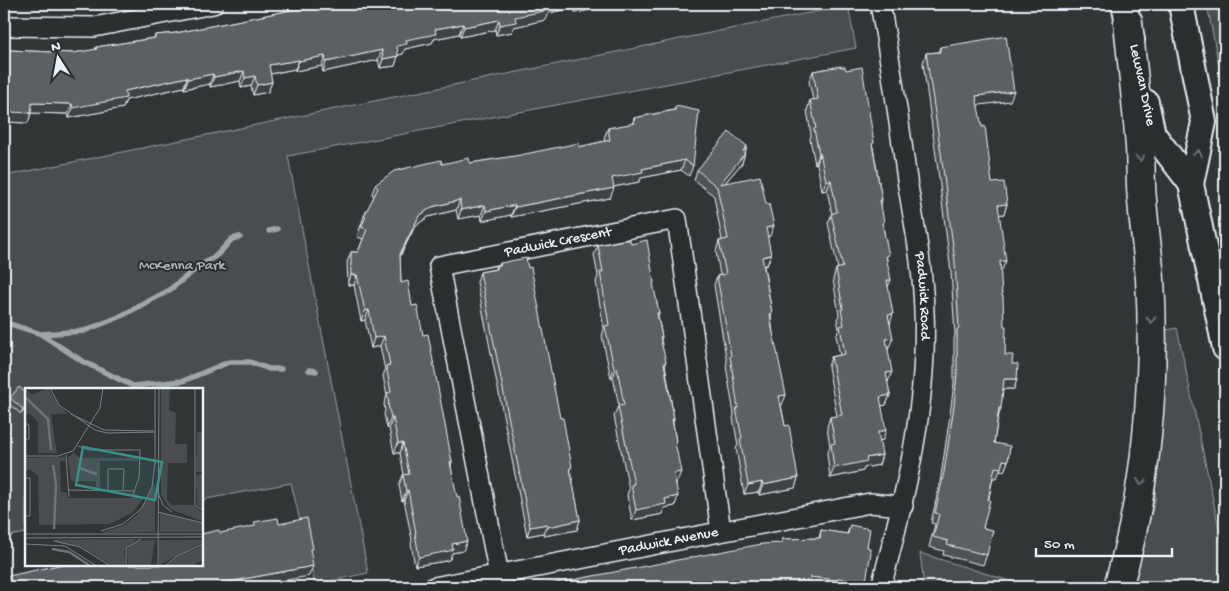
<svg xmlns="http://www.w3.org/2000/svg" width="1229" height="591" font-family="'Gochi Hand',sans-serif">
<style>
.green{fill:#494d4f;stroke:#989fa4}
.lines{fill:none;stroke-linecap:round;stroke-linejoin:round}
.stream{stroke:#9fa5aa;stroke-width:5.5}
.minor-casing{stroke:#e8f1f8;stroke-width:22}
.major-casing{stroke:#e8f1f8;stroke-width:28}
.highway-casing{stroke:#e8f1f8;stroke-width:31}
.minor{stroke:#2a2d2e;stroke-width:19}
.major{stroke:#2a2d2e;stroke-width:24}
.highway{stroke:#2a2d2e;stroke-width:28}
.wall{fill:#4f5355;stroke:#e8f1f8}
.shaded-wall{fill:#404345;stroke:#e8f1f8}
.building{fill:#5c6063;stroke:#e8f1f8}
.oneway{stroke:#6c7275}
.labels{text-anchor:middle;dominant-baseline:central;stroke-width:4;stroke-linejoin:round;paint-order:stroke}
.street-label{font-size:15px;fill:#e8f1f8;stroke:#2a2d2e}
.park-label{font-size:15px;fill:#b0b8bd;stroke:#2a2d2e}
.inset-river{fill:none;stroke:#6e7376;stroke-width:2.5}
.inset-road{fill:none;stroke:#7b8084;stroke-width:1}
.view{fill:#3a8f8a;fill-opacity:0.15;stroke:#3a8f8a;stroke-width:2.5}
.inset-edge{fill:none;stroke:#e8f1f8;stroke-width:2.5}
</style>
<rect width="100%" height="100%" fill="#323536"/>
<filter id="ink" filterUnits="userSpaceOnUse"><feTurbulence type="fractalNoise" baseFrequency=".02" numOctaves="2"/><feDisplacementMap in="SourceGraphic" scale="10" xChannelSelector="R" yChannelSelector="G"/><feConvolveMatrix kernelMatrix="1 2 1 2 8 2 1 2 1" color-interpolation-filters="sRGB"/></filter>
<g filter="url(#ink)">
<path class="green" d="M1207,4H1225V99Z
M848,5L856,48L288,156L368,573L315,584L291,483L201,500V390H26V533L4,537V176Z
M1177,328L1225,557V587H1132L1155,500L1160,331Z
M920,553L1029,587H922L923,577Z"/>
<g class="lines">
<path class="stream" d="M269,231L277,229
M4,326L10,324L41,334L82,361L133,386L183,381L229,362H250L269,369H281
M41,334L84,331L119,317L168,291L197,268L217,255L232,239L240,237
M309,370L316,371"/>
<g class="minor-casing">
<g id="minor">
<path id="s1" d="M880,4C891,62 899,121 907,180C914,223 923,267 924,311C928,405 905,497 881,587"/>
<path d="M4,26L94,27L213,4"/>
<path id="s2" d="M499,575L439,266L677,219L721,531"/>
<path id="s3" d="M434,587L870,503L903,506"/>
</g>
</g>
<g class="major-casing">
<path id="major" d="M1124,4L1132,40
M1181,4L1204,122L1191,184L1225,348
M1146,102L1153,134L1191,184"/>
</g>
<g class="highway-casing">
<path id="highway" d="M1118,587C1147,490 1156,380 1150,279C1148,253 1144,227 1142,200C1140,182 1141,165 1140,147C1137,105 1132,64 1128,22"/>
</g>
<use href="#minor" class="minor"/>
<use href="#major" class="major"/>
<use href="#highway" class="highway"/>
</g>
<path class="wall" d="M322,4H602L591,6L590,10L575,13L574,8L548,13L545,20L514,27L512,32L496,35L495,30L460,37L459,34L434,39L432,43L405,49L403,54L398,55L395,66L380,68L378,60L323,72L322,66L295,71V69L270,74L272,82L268,92L253,95L251,86L241,88L240,81L210,87V84L184,89V87L126,100L123,108L84,115L69,118L68,114L31,113L28,123L4,122V49L9,50L73,53L95,50L96,47L154,38L155,35L176,33Z
M940,47L1010,101L977,105L992,183L1007,204L1004,214H999L1002,270L1000,271L1005,355L1012,364L1017,379L1014,389H1003L998,418L994,443L1008,461L1004,471L1000,470L997,478H993L983,528L987,555L983,565L943,555L944,551L929,547L935,524L931,523L940,482L950,415L954,383V339L955,335L951,272L937,163L923,63L926,53L938,52Z
M841,67L846,70L873,147L882,200L881,204L887,260L890,323L889,347L888,348V382H887L890,395L886,405L881,406L883,440L879,441L882,455L879,465L864,468L863,471L830,478L827,454L830,446L827,427L830,417L837,416L828,367L831,357L840,355L836,336L839,329L837,319L839,315L833,279L836,269H838L828,223L832,214L827,190L822,191L817,163L815,164L810,139L811,135L807,110L810,100H813L809,81L813,71Z
M676,106L693,166L689,176L681,170L641,178L639,182L613,187L610,198L511,217V215L482,221L481,215L458,219L456,210L428,217L415,226L400,256L401,283L412,306L423,335L452,462L451,466L463,551L452,553L450,559L446,561L415,566L411,543L412,540L404,500L402,501L399,485L403,475H404L400,453H394L389,428H387L384,414L385,411L384,403L387,396L383,376L385,370L380,346L371,348L365,320L361,321L354,285H348L347,262L351,252H358L363,239L357,237L364,216L374,197L372,194L375,185L442,164L470,163L579,147L605,141L604,138L608,128L632,124L634,118L674,110Z
M747,146L742,163L725,183L770,236L767,237L771,255L767,265L764,266L772,313L771,317L782,405H781L785,426L798,478L795,488L759,495V492L744,494L736,448L738,445L733,418L734,414L726,366L727,363L714,285L717,276L720,275L716,251L719,241L722,240L714,196L694,180L697,170Z
M631,244L653,286L659,313L658,316L662,337L661,339L674,419L673,422L676,442L675,444L677,482H676L675,506L664,508L663,514L632,520L627,495L629,489L614,416L618,406H619L613,377L611,378L602,336L604,329L596,282L598,276L594,255L598,245Z
M500,263L560,418L580,520L577,530L544,536L543,533L527,536L477,282L480,272L495,269L496,265H500Z
M26,393V408L21,414L8,403L10,398Z
M850,525L867,547L866,581L863,587H535L781,543L782,539L819,538L821,530L847,534Z"/>
<path class="shaded-wall" d="M548,4H576L574,8L548,13L545,20L514,27L512,32L496,35L500,25L515,17Z
M578,4H602L591,6L590,10L575,13Z
M662,4H681L660,8Z
M499,20L495,30L460,37L464,27Z
M463,24L459,34L434,39L432,43L405,49L403,54L393,56L397,46L406,40L435,29Z
M382,50L378,60L323,72L326,62Z
M325,56L322,66L295,71L299,61Z
M398,56L395,66L380,68L383,59Z
M299,60L295,69L265,75L269,65Z
M244,71L240,81L210,87L214,77Z
M213,74L210,84L184,89L188,79Z
M255,76L251,86L241,88L245,78Z
M187,77L184,87L126,100L123,108L69,118L73,108L125,91Z
M272,82L268,92L253,95L257,85Z
M1014,91L1010,101L972,106L976,96Z
M32,103L72,104L68,114L29,113H31L28,123L4,122L8,112Z
M747,146L742,163L718,191L720,184Z
M820,153L817,163L815,164L819,154Z
M685,160L681,170L641,178L639,182L608,188L612,178L642,169Z
M831,180L827,190L822,191L826,181Z
M614,188L610,198L511,217L515,207Z
M460,200L456,210L428,217L415,226L397,263L400,254L419,216L432,207Z
M1007,204L1004,214L994,215L998,205Z
M485,205L481,215L458,219L461,210Z
M515,205L511,215L482,221L486,211Z
M774,226L770,236L762,238L766,228Z
M771,255L767,265L759,267L762,257Z
M1000,261H1006L1002,270L996,271Z
M351,275H357L354,285H348Z
M887,280H891L887,289Z
M369,310L365,320L361,321L365,311Z
M893,314L890,324L888,315Z
M384,336L380,346L371,348L374,338Z
M893,338L889,347L882,349L886,339Z
M617,367L613,377L611,378L614,368Z
M892,372L888,382L882,383L886,373Z
M1004,379H1017L1014,389H1001Z
M786,395L782,405L775,406L779,396Z
M890,395L886,405L876,407L880,397Z
M26,405V408L21,414L23,409Z
M999,408H1001L998,418Z
M391,418H393L389,428H387Z
M886,430L883,440L874,442L878,432Z
M398,443H403L400,453H394Z
M882,455L879,465L864,468L863,471L830,478L834,468L866,458Z
M1003,460L1008,461L1004,471L1000,470Z
M681,472L677,482L670,483L674,473Z
M798,478L795,488L759,495L763,485Z
M762,482L759,492L744,494L748,485Z
M408,490L404,500L402,501L406,491Z
M678,496L675,506L664,508L663,514L632,520L636,510L665,499Z
M580,520L577,530L544,536L548,527Z
M547,524L543,533L527,536L530,527Z
M467,541L463,551L452,553L450,559L446,561L415,566L419,557L452,544Z
M313,566L309,576L249,587H202Z
M810,577L838,580L836,587H801L802,585Z"/>
<path class="building" d="M322,4H548L549,10L515,17L516,22L500,25L499,20L464,27L463,24L435,29L436,34L406,40L407,44L397,46L398,56L383,59L382,50L326,62L325,56L299,61V60L269,65L272,82L257,85L255,76L245,78L244,71L214,77L213,74L188,79L187,77L125,91L126,98L88,105L73,108L72,104L32,103L31,113L8,112V111L4,110V49L9,50L73,53L97,49L96,47L155,38V35L176,33Z
M1006,36L1014,91L976,96L982,127L985,126L992,183L1004,182L1007,204L998,205L1006,261H1000L1002,296H1003L1004,326H1006L1005,355H1013L1012,364H1018L1017,379H1004L1001,408H999L994,443L1010,446L1008,461L1003,460L1001,468L995,467L988,500H990L983,528L993,530L987,555L947,545L948,541L933,537L939,514L935,513L944,472L954,406L957,373V329H959L955,262L941,153L926,53L940,52V47Z
M841,66V67H845L846,70L862,67L874,143L872,144L882,200H880L884,222L882,223L889,255L886,256L891,280H887L893,314L888,315L893,338L886,339L892,372L886,373L890,395L880,397L886,430L878,432L882,455L866,458L867,461L834,468L831,444L835,443L830,417L842,415L831,357L845,354L840,326L844,325L841,309H843L836,269L843,267L831,214L837,212L831,180L826,181L820,153L819,154L814,129L816,128L810,100L818,99L813,71Z
M676,106L699,111L693,166L685,160L642,169L643,172L612,178L614,188L515,207V205L486,211L485,205L461,210L460,200L432,207L419,216L400,254L401,283L408,281L412,306L417,305L423,335L428,334L452,462H450L457,497L459,496L467,541L452,544L453,549L449,551L419,557L415,533H416L408,490L406,491L403,475L409,474L403,443H398L393,418H391L388,404H389L387,393L391,392L386,366L390,365L384,336L374,338L369,310L365,311L357,275H351V252H358L367,229L361,227L366,217L364,216L378,188L375,185L394,171L441,160L442,164L469,158L470,163L515,156L579,143V147L610,140L608,128L635,123L634,118L675,110Z
M729,132L747,146L743,151L745,153L720,184L760,176L766,204H769L774,226L766,228L771,255L762,257L772,313H770L772,328L786,395L779,396L785,426L789,425L798,478L763,485L762,482L748,485L740,439L742,438L736,408H738L730,356H731L717,276L726,274L719,241L728,239L717,187L697,170Z
M625,240H630L631,244L647,240L654,283H653L659,313H657L662,337H660L666,362L664,363L674,419H672L676,442H675L681,472L674,473L678,496L665,499L666,504L636,510L631,485L634,484L618,406L624,405L617,367L614,368L605,326L609,325L600,272H603L598,245Z
M526,258L528,268L531,267L560,418H563L572,467L570,468L580,520L548,527L547,524L530,527L480,272L497,269L496,265H501L500,263Z
M19,387L26,393V405L23,409L10,398Z
M278,518L279,524L307,518L313,549H310L313,566L202,587H180V586L173,587H4V577L59,565H201V534L219,530L220,533L255,526L254,522Z
M850,525L870,529L867,547L870,548V552H871L866,581L856,579L855,581L838,578V580L810,577V585H802V587H535L762,544L782,543V539L820,538L821,530L848,534Z"/>
<defs><path id="oneway-chevron" d="M-2-3.5L2.5 0L-2 3.5" fill="none" stroke-width="1.6" stroke-linecap="round" stroke-linejoin="round" transform="scale(1.25)"/></defs>
<g class="oneway">
<use href="#oneway-chevron" transform="translate(1198 153) rotate(-78)"/>
<use href="#oneway-chevron" transform="translate(1140 158) rotate(88)"/>
<use href="#oneway-chevron" transform="translate(1151 320) rotate(89)"/>
<use href="#oneway-chevron" transform="translate(1141 482) rotate(100)"/>
</g>
</g>
<g class="labels">
<g class="street-label">
<text transform="translate(1142 85) rotate(78)">Lewvan Drive</text>
<text stroke="none"><textPath href="#s2" startOffset="436">Padwick Crescent</textPath></text>
<text stroke="none"><textPath href="#s1" startOffset="295">Padwick Road</textPath></text>
<text stroke="none"><textPath href="#s3" startOffset="239">Padwick Avenue</textPath></text>
</g>
<g class="park-label">
<text x="182" y="266">McKenna Park</text>
</g>
</g>
<g transform="translate(25 388)">
<rect width="178" height="178" fill="#323536"/>
<path d="M0,0L7,7L23,0L34,18L43,26H26L32,65H13V34L5,26H0ZM136,0H145L144,22L151,25L150,56H162V75H143L142,112L147,117H169L177,125V133L145,121L136,107ZM172,44H177V84H171ZM49,65L55,70H113V73H75V100H71V93H46L43,69ZM39,69L41,73H35L36,104L42,105V110H108L110,106L119,110L107,125L85,136L14,137L13,88L6,82H0V70ZM177,86V121L172,117L171,87ZM130,95V144L76,145L99,137L112,127ZM135,125L177,135V144H135ZM112,151L99,162L100,177H86L57,159L26,152ZM130,152L126,177H103L102,161L112,153ZM134,152H177V155L134,177ZM177,158V172L169,177H142L153,168Z" fill="#494d4f"/>
<path class="inset-river" d="M0,9L23,31L26,62M28,77L31,96L29,141M54,80L72,86M27,161L44,164L64,177"/>
<path class="inset-road" d="M25,0L34,17L70,42L82,45L130,44M130,0V76M170,0V117L178,123M46,26L79,42L129,43M0,35L4,37V51H0M53,58L64,62H115L114,90L107,109M41,67L44,109M0,68H33L48,63L75,20L78,0M0,90H5V128H0M44,102L110,103M83,102V81H99L98,102M133,105L138,117L147,124M133,124L178,135M76,143L98,136L117,120L127,99L130,74M0,146H178M0,150L178,149M29,153L55,159L84,177M0,156L40,158L70,177M101,177V160L116,151M133,177L134,0M141,177L152,168L178,156"/>
<path class="view" d="M58,59L137,74L130,112L51,97Z"/>
<rect width="178" height="178" class="inset-edge"/>
</g>
<rect width="1229" height="591" fill="none" stroke="#2a2d2e" stroke-width="20"/>
<rect x="10" y="10" width="1209" height="571" fill="none" stroke="#e8f1f8" stroke-width="2" filter="url(#ink)"/>
<g transform="translate(58 58) rotate(349)" stroke="#2a2d2e" stroke-width="4" paint-order="stroke">
<path d="M0-4L9 19L0 12L-9 19Z" fill="#e8f1f8"/>
<text y="-8" font-size="14" font-weight="bold" text-anchor="middle" fill="#e8f1f8">N</text>
</g>
<path d="M1036 548v8h136v-8" fill="none" stroke="#e8f1f8" stroke-width="2.5"/>
<text x="1044" y="548" font-size="15" fill="#e8f1f8" stroke="#2a2d2e" stroke-width="4" paint-order="stroke">50 m</text>
</svg>
